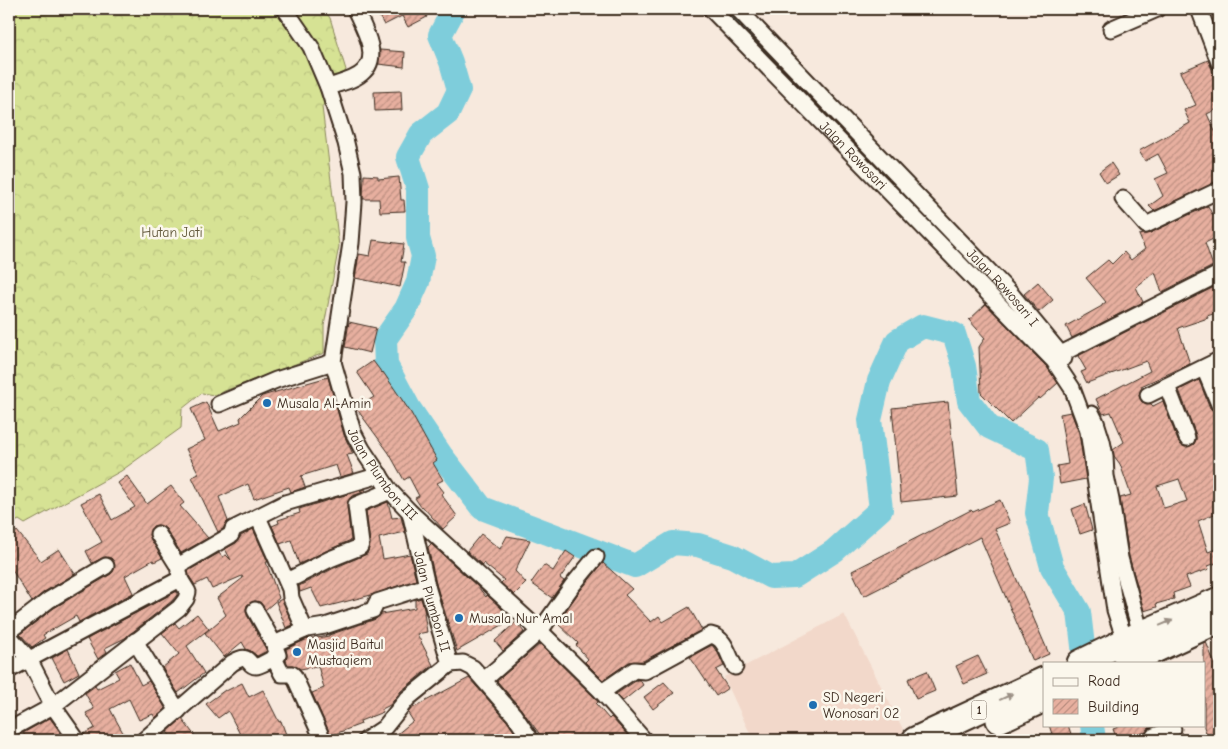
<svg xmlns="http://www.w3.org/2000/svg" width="1228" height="749" font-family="'Comic Neue',sans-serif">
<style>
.built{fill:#f2d8ca}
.forest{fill:url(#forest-crowns);stroke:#888659}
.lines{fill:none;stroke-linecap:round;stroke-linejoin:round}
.stream{stroke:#638c8f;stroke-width:4}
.river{stroke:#7ecddb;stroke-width:24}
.building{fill:url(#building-hatch);stroke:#3b2a1e;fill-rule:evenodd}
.minor-casing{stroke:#3b2a1e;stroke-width:19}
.trunk-casing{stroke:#3b2a1e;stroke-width:29}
.minor{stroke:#fbf7ec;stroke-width:15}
.trunk{stroke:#fbf7ec;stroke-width:25}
.oneway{fill:#9b9085}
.poi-dot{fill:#1f6fb2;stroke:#fbf7ec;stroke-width:2}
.labels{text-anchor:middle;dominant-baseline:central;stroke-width:5;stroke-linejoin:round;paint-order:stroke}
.shield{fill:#fbf7ec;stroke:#75685c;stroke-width:1}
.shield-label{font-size:12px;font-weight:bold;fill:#3b2a1e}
.street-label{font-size:14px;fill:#3b2a1e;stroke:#fbf7ec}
.park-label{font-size:14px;fill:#62583c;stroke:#fbf7ec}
.poi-label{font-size:14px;fill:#3b2a1e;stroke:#fbf7ec;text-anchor:start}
</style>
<defs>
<pattern id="forest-crowns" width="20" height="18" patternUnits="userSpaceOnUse" patternTransform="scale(1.25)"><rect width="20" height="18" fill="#d6e294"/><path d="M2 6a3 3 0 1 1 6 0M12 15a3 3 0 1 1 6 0" fill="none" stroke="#b9c27f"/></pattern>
<pattern id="building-hatch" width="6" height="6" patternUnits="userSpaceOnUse" patternTransform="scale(1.25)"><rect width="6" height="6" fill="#e7af9f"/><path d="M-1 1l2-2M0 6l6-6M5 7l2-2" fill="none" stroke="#bc8f81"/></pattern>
</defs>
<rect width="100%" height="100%" fill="#f7e9dd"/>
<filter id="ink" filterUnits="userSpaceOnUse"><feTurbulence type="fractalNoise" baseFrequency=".02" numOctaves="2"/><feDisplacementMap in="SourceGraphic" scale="10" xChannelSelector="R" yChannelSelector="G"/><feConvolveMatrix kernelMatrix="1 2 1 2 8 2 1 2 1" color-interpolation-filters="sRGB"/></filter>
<g filter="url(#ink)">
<path class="built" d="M844,614L905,733L890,740H753L724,677Z"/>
<path class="forest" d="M9,9H324L330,18L346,70L322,107L339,246L324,326V353L214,395L202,393L182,409L181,428L121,471L25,524L19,520L9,525Z"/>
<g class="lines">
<path class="stream" d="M725,9L892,181
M1064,362L1078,386
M1120,582L1125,618"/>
<path class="river" d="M454,9L440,35L451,62L459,90L448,113L421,134L408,157L418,189V238L423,256L418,282L406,309L385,339L386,365L409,408L441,455L482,508L635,566L673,543L698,545L732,556L771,577L795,576L834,551L881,509L870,420L879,381L897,341L923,326L954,334L964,366L969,401L989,427L1037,450L1041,478L1037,513L1052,567L1079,612L1085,663
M1092,725L1094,740"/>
</g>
<path class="building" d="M375,9H423L427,17L408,27L402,16L384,25Z
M380,50L405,52L404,67L378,64Z
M1208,60L1216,79L1219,77V108L1207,114L1219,140V181L1154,211L1149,206L1163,196L1155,179L1168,173L1158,154L1145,161L1139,151L1190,123L1184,110L1196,105L1180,72Z
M401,91L402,110L375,111L374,92Z
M1111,163L1119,175L1106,183L1099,172Z
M364,175L378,176V179L399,177L401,200H404L405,211L380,212L379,199H363Z
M1208,206L1212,214L1219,211V236L1205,243L1213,266L1162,292L1155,272L1136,287L1143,302L1072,338L1066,326L1102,306V305L1106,302L1086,278L1108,260L1112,264L1124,252L1131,260L1145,249L1139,235L1150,233Z
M373,240L404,244L401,262H405L400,287L355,278L359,254L370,256Z
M1038,282L1053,300L1039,312L1024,294Z
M1218,285L1219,312L1207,316L1208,318L1178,328L1190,364L1141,386L1142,388L1139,395L1142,402L1151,404L1153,406L1163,401L1178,441L1185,447L1194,444L1196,440V435L1179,390L1199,380L1210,408L1215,412L1219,426V512L1198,521L1208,552L1219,548V562L1208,566L1209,569L1186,577L1190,587L1173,593L1174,599L1156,604L1157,607L1144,611L1129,556L1120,498L1131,495L1120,464L1114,456L1113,450L1124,442L1111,412L1103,414L1096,399L1150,371L1146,361L1087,383L1081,372L1086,370L1078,356ZM1179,479L1187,501L1164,508L1157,486Z
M986,304L1047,367L1058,383L1040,399L1039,397L1011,423L981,393L979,347L985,338L969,320Z
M349,322L376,328L370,353L345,347Z
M373,361L382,373L383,372L411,413L437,460L433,463L443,480L437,483L444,492L441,494L457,516L443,529L422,506L421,507L415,498L419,496L409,477L404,480L389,453L356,408L374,397L357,372Z
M328,377L344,435L353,454L347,455L354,473L340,477L336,465L301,476L305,487L291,492L289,487L254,499L248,484L219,497L228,521L223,529L218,532L192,477L199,474L186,449L205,440L191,409L206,402L219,431L241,422L240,418L262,396Z
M948,402L958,496L901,502L892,408Z
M1071,412L1079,433L1086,479L1060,484L1057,466L1068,464L1060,414Z
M127,476L147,504L171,486L184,503L180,506L208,538L181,553L166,529L158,525L153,526L149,535L162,558L154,562L153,560L125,576L133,593L79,622L76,616L43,635L45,638L32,647L20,634L54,608L111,574L114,570V562L111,558L105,557L92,563L86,551L102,542L81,503L99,494L112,520L135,507L118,483Z
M365,489L366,491L352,496L348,501L347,506L351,540L326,551L299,564L291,540L280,544L272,526L279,523L278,520L300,513L299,509Z
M1000,500L1010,523L995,529L1049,654L1033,661L980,537L864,596L852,571L971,510L973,512Z
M388,502L392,518L401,517L405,532L379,538L383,559L410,554L416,580L371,595L321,608L311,588L300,592L299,586L334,568L367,554L370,543L366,511Z
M1085,504L1092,530L1080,534L1072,509Z
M253,529L268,562H266L279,598L265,610L260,602L255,601L247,605L246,609L247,615L267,651L257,656L251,651L246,649L242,642L224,657L205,633L226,615L217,598L243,578L242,576L212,589L207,579L195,585L189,576L188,571L219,553L222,557L226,555L231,560L225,549L236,543L241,536Z
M17,531L41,561L59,549L75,574L44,592L32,602L9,565V538Z
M481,534L500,549L507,536L530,540L515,571L526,583L514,595L501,583L504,580L483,563L482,565L467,551Z
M431,544L478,587L486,597L487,595L501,608L511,620L457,651L436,584L428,547Z
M566,551L575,557L560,578L564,581L552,598L531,583L544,565L553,571Z
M603,563L632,589L625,595L651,622L659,616L663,622L689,607L702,630L643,661L629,662L603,680L585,662L588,659L576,645L578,643L557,623L579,592Z
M177,591V595L172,601L125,638L105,648L107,652L98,659L87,639Z
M421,598L425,613H424L427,632L417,634L433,665L401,691L390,705L382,709L383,712L360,721L361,724L335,734L337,740H332L312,693L324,688L318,666L300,669L293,665H288L286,660L287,655L286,649L305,640L329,636V635L376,619L381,614L415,608V600Z
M282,599L293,625L286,628L276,602Z
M197,614L209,629L187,646L204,673L178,693L162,668L179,654L162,633L175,623L179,628Z
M516,622L524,632L503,651L495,641Z
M1206,642L1217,669L1219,668V740H1209L1204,727V643Z
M540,644L595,698L598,702L596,704L609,719L611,717L632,740H544L521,709L497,681Z
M712,645L718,653L724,666L716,670L728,688L716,696L690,657Z
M68,649L79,673L64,681L52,658Z
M978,656L987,674L964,684L956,666Z
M130,663L141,685L149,681L166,709L155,718L153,714L139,720L129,699L110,709L127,740H86L84,734L95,728L86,713L94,709L85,693L95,686L97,689L119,678L115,671Z
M927,671L935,691L916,699L908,679Z
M469,678L507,721L520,740H390L413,721L408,713L411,709Z
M637,680H640L643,685L623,701L616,694Z
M664,682L674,693L653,709L644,697Z
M242,683L249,697L263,690L279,722L281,721L288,740H243L228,711L218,718L206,704L225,690L226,691Z
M50,718L66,740H28L23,733Z
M182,719L192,732L198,740H174L167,732Z
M1049,725H1068L1071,734L1054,740Z
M1123,725H1156L1150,727L1146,732L1123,740H1117L1113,729Z"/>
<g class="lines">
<g class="minor-casing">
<g id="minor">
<path id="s1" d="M285,9L311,47L328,87L346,143L353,173L354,202L351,243L333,362L353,432L362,449L390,491L410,512L540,631L602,692L644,740"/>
<path id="s2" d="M711,9L1054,361L1072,388L1088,431L1115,610L1125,641"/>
<path id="s3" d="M738,9L1011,294L1064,358"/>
<path d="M1199,9L1219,62"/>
<path d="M1111,29L1157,9"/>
<path d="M328,87C340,83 356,80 364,71C381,55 362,25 355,9"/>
<path d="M1123,199L1146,225L1219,190"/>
<path d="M1061,354L1219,274"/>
<path d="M1204,368L1219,404"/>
<path d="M1167,386L1187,438"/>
<path d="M1148,395L1219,360"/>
<path d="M219,404L276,380L333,362"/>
<path d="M1092,414L1096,422L1102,441L1105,456L1106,476L1111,500L1120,558L1141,634"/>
<path id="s4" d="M410,512L427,586L450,664"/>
<path d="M258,517L290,589L291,598L305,630"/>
<path d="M158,534L178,566L180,576"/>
<path d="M178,566L231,535L233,529L285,503L380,475"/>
<path d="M287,581L330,559L360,547L361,544L356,505L390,491"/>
<path d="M255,610L274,644"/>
<path d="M9,631L49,600L106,566"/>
<path d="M9,636L29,659L53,706L77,740"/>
<path d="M135,641L178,711"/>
<path d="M274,658L282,674H292L294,676L323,740"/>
<path d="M450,664L463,663L473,668L514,715L531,740"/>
<path d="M9,670L180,579L188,592L186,599L179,608L53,706L9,730"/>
<path d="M484,680L540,631L572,586L596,557"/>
<path d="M602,692L634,670L645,671L711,635C726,638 728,656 735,667"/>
<path d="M1154,736L1173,729"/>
<path d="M144,740L232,663C252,651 246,666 256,666C260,666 274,658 278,655L274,644L307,629L325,626L373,610L377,602L427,586"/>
<path d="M366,740L384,728L408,698L450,664"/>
</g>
</g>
<g class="trunk-casing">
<path id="trunk" d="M1080,663L1125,641L1219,600
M1127,663L1219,620
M999,720L1044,699
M915,740L1044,680"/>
</g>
<use href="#minor" class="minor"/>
<use href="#trunk" class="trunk"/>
</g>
<defs><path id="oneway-solid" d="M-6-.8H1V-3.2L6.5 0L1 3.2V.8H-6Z" transform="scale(1.25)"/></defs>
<g class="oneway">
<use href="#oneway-solid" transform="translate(1166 623) rotate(-23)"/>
<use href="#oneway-solid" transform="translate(1006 697) rotate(-25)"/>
</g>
</g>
<g class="poi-dot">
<circle cx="267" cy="403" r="5"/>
<circle cx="459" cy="618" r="5"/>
<circle cx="297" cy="652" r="5"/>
<circle cx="813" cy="705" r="5"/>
</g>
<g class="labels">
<rect class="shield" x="971.5" y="700.5" width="15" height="19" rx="4"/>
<g class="shield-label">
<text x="979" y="710">1</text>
</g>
<g class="street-label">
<text stroke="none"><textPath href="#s2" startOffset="204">Jalan Rowosari</textPath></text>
<text stroke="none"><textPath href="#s3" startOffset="384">Jalan Rowosari I</textPath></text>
<text stroke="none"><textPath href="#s1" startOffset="494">Jalan Plumbon III</textPath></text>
<text stroke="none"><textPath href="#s4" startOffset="92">Jalan Plumbon II</textPath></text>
</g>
<g class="park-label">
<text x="172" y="232">Hutan Jati</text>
</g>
<g class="poi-label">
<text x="277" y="403">Musala Al-Amin</text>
<text x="469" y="618">Musala Nur Amal</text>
<text x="307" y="644">Masjid Baitul<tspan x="307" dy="16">Mustaqiem</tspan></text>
<text x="823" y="697">SD Negeri<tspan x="823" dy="16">Wonosari 02</tspan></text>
</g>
</g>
<rect width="1228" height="749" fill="none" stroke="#fbf7ec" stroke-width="30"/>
<rect x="15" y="15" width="1198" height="719" fill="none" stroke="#3b2a1e" stroke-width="2" filter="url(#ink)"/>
<rect x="1043" y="662" width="162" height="65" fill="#fbf7ec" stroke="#aea59a"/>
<rect x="1053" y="678" width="25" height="8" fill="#fbf7ec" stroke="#aea59a"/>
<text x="1088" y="686" font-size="15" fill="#3b2a1e">Road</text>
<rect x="1053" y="699" width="25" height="15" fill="url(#building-hatch)" stroke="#aea59a"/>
<text x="1088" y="712" font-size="15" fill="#3b2a1e">Building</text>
</svg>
